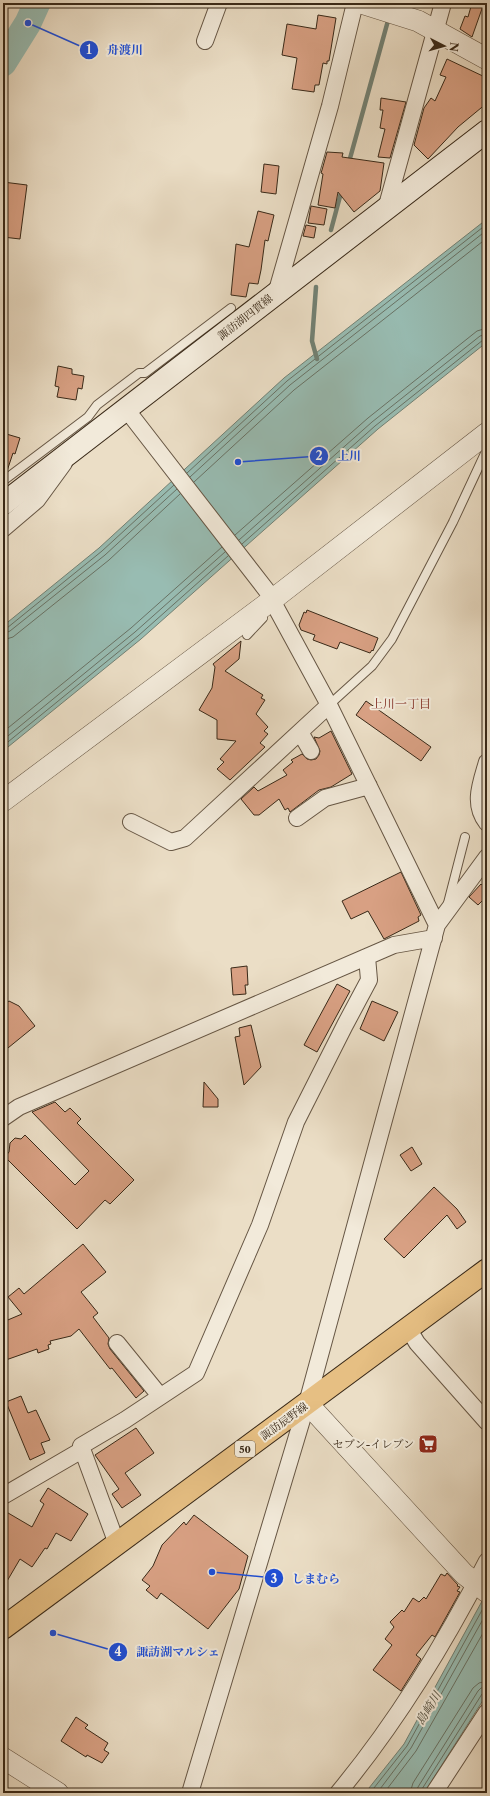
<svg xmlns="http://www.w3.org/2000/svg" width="490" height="1796" font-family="'Libre Caslon Text','Noto Serif JP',serif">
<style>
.water{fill:#98bcb2;stroke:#728174}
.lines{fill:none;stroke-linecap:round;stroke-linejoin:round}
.shore{stroke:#687265;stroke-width:1}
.stream{stroke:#728174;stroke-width:4.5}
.river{stroke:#98bcb2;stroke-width:27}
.building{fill:#d8a083;stroke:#392918}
.service-casing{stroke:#665644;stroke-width:10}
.minor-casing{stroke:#665644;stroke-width:18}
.tertiary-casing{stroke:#665644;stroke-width:22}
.secondary-casing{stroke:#392918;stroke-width:24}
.primary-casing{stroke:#392918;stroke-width:24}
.service{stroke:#f2eada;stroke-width:8}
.minor{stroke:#f2eada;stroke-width:16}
.tertiary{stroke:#f2eada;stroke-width:21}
.secondary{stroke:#f2eada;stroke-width:22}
.primary{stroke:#e6bf83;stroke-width:22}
.labels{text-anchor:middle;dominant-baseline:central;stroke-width:4;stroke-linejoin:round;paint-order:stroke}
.shield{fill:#f2eada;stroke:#706352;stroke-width:1}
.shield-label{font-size:10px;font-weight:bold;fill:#392918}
.street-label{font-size:11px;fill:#392918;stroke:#f2eada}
.poi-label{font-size:11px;fill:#392918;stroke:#f2eada;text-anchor:end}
.neighbourhood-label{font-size:12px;fill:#7a1f14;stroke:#f2eada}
.water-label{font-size:12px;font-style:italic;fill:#514e3e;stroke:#f2eada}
.leader{fill:none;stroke:#1d4ed8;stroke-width:1.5}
.callout-dot{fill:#1d4ed8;stroke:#f2eada;stroke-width:1.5}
.mark-label{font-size:12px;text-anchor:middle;font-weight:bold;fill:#fff}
.callout-label{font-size:12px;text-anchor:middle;font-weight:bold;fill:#1d4ed8;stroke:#f2eada;stroke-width:4;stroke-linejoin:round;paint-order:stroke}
</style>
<rect width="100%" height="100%" fill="#ebdec6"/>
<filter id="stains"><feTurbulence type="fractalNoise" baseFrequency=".005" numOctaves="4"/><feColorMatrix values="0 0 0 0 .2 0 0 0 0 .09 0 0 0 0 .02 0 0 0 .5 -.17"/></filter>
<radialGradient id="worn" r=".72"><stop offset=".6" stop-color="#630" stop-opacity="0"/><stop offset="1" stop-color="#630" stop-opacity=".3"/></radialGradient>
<path class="water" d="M487,219V342L378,429L141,639L3,751V626L99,548L284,378Z
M487,1592V1694L424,1793H365L404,1744Z"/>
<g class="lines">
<path class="shore" d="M187,473L287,381L487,224
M190,477L290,385L487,230
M194,482L294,390L487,238
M235,535L368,418L477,331L487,328
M239,540L372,422L480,336L487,334
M242,544L375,426L483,340L487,339
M3,629L7,628L102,551L174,485
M3,634L10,631L105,555L177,489
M3,640L13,637L109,560L180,494
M3,732L131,628L222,547
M3,740L135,632L225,552
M3,746L138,636L228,556
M370,1793L407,1746L486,1603
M377,1793L411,1748L487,1612
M384,1793L416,1751L487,1626
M410,1793L413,1783L473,1688L479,1683L487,1681
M416,1793L418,1787L478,1691L481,1688L487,1687
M422,1793V1789L482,1694L487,1692"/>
<path class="stream" d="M349,162L389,17
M331,230L342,189
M316,287L312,341L317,359"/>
<path class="river" d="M3,63L28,23L37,3"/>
</g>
<path class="building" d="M472,3H484L472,37L460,29L465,16L468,17Z
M318,15L336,18L329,61H327V64L323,63L319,85H315L314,92L292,89L297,58L282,55L287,24L316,29Z
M447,59L487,78V103L458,127L428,159L414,145L424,108L431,98L435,101L446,77L440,75Z
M381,98L406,102L390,158L378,157L385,129L380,128L383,110H380Z
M327,152L343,153L342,157L384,163L380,191L354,212L338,192L335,208L318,205L323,174L321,173L322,170Z
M264,164L279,166L276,194L261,192Z
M3,182L27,185L20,239L3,237Z
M311,206L327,209L324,225L308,223Z
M258,211L274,215L268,241L265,240L261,270L258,284L249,283L246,297L231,295L236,244L249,247Z
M306,225L316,227L314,238L303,236Z
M58,366L72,369V374L84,376L82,389L78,388L76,400L57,397L59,387L55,386Z
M3,433L20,438L15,454L13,453L7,471L3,474Z
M307,610L378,638L373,651L372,650L370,653L340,642L337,649L313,640L315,635L301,630L299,625L304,612L306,613Z
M241,641L239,659L225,671L263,695L261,698L265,700L256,714L268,727L264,731L268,734L260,743L265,747L230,780L217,769L224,762L220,759L236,741L217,739V720L199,710L212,688L215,667L213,664Z
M366,701L431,747L421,761L356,715Z
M331,731L352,774L331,787L319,790L290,812L288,808L285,810L279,799L259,815H254L241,799L254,787L258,791L287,775L283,770L293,762L291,760L302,754L307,759L311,760L316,759L319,755L320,751L314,737L319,738Z
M401,872L421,915L418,917L419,921L384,939L368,911L351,919L342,901Z
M481,884L487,890V896L478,905L469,897Z
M247,966L248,985H245L246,994L233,995L231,968Z
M337,984L350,991L317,1052L304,1045Z
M9,1001L19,1006L35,1026L3,1052V1006Z
M372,1001L398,1012L384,1041L360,1029Z
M251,1025L261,1067L244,1085L235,1037L240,1036L239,1028Z
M204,1082L218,1099V1107H203Z
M55,1102L65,1112L70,1108L81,1119L77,1123L134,1180L110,1204L105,1200L77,1229L5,1157L9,1152L10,1143L15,1138L21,1139L25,1135L75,1185L89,1171L32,1112Z
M412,1147L422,1164L411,1171L400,1155Z
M434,1187L457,1209L466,1222L457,1229L447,1215L404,1258L384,1239Z
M83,1244L106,1272L81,1292L98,1313L93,1317L109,1338L108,1344L110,1349L144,1391L136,1398L112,1368L110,1369L79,1329L71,1336L50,1341L51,1344L48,1345L49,1349L38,1353L37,1349L3,1361V1322L22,1314L8,1297L19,1288L24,1294Z
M21,1396L28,1413L36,1410L50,1440L41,1443L45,1453L30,1460L6,1402Z
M136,1428L154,1453L125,1473L141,1495L122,1508L112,1494L119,1489L95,1455Z
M48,1488L88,1514L71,1541L56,1533L47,1549L45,1548L32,1567L20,1559L3,1588V1510L32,1527L44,1504L40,1501Z
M194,1515L248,1556L239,1589L208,1629L161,1593L157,1599L146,1590L150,1586L142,1580L153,1566L162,1545L184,1522L186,1525Z
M447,1573L458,1585L457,1586L460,1587L457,1591L460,1592L435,1637L432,1635L416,1655L421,1659L401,1691L373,1670L392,1645L385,1639L394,1627L390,1622L402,1610L404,1612L413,1598L419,1602L424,1597L426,1599L441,1574L445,1576Z
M76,1717L88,1725L85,1728L108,1743L104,1750L109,1753L102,1763L87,1755L86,1757L61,1741Z"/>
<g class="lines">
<g class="service-casing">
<path id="service" d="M3,481L88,417L97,405L139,373H145L231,308
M247,635L263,618
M329,705L372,666L392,639L453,522L487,449
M448,903L465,837"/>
</g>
<g class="minor-casing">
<path id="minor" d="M205,41L219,3
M386,209L443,3
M276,294L330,106L355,3
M126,409L267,591L329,705L437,925
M3,529L37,500L64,463
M300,732L311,751
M487,762C481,783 472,804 487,823
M297,818L325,798L369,786
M131,822L171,842L185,838L329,705
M3,1118L19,1107L394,945L434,938
M408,1328L417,1343L487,1422
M117,1343L160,1396
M3,1496L82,1450
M117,1544L81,1446L125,1420L196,1373L260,1225L296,1122L345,1025L369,980L367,957
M190,1793L307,1403L437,925L487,857
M338,1793C397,1722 445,1643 487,1561
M434,1793L487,1712"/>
</g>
<g class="tertiary-casing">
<path id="tertiary" d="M361,3L418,21L487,59
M3,801L272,600L487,433
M307,1403L464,1574L487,1592
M3,1758L58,1793"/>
</g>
<g class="secondary-casing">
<path id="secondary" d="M3,504L487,131"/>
</g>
<g class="primary-casing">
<path id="primary" d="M3,1628L487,1270"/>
</g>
<use href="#service" class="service"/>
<use href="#minor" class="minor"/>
<use href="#tertiary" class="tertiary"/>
<use href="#secondary" class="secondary"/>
<use href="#primary" class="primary"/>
</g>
<defs>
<g id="supermarket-square" transform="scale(1)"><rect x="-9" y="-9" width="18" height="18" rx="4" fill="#8f2418" stroke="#f2eada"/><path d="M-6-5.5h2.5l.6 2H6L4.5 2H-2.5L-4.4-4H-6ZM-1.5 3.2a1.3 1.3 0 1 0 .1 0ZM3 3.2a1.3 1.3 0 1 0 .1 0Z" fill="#fff"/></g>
</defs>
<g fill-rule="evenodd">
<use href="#supermarket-square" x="428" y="1444"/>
</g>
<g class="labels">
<rect class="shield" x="235" y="1441" width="20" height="16" rx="3"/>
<g class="shield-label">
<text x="245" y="1449">50</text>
</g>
<g class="street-label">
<text transform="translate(245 317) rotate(-38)">諏訪湖四賀線</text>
<text transform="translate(284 1421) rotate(-36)">諏訪辰野線</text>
</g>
<g class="poi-label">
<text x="414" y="1444">セブン-イレブン</text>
</g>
<g class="neighbourhood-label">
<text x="401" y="703">上川一丁目</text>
</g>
<g class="water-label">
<text transform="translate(428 1708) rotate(-58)">島崎川</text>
</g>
</g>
<path class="leader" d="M28 23L89 50M238 462L319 456M212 1572L274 1578M53 1633L118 1652"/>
<g class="callout-dot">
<circle cx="28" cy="23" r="4"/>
<circle cx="238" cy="462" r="4"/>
<circle cx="212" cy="1572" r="4"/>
<circle cx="53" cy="1633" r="4"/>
<circle cx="89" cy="50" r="10"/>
<circle cx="319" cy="456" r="10"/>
<circle cx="274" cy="1578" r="10"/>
<circle cx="118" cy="1652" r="10"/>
</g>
<g class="mark-label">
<text x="89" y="54">1</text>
<text x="319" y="460">2</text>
<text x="274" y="1583">3</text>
<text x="118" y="1656">4</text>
</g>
<g class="callout-label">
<text x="125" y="54">舟渡川</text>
<text x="349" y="460">上川</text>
<text x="316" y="1583">しまむら</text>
<text x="178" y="1656">諏訪湖マルシェ</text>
</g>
<rect width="490" height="1796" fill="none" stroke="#ebdec6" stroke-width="16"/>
<rect x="4" y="4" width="482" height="1788" fill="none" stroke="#392918" stroke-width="2"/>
<rect x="8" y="8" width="474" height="1780" fill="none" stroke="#392918"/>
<g transform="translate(444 46) rotate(96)" stroke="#f2eada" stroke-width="3" paint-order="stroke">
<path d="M0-3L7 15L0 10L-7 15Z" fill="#392918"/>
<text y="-6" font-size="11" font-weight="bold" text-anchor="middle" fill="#392918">N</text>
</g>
<rect width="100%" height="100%" filter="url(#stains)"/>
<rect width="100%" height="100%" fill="url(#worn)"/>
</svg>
